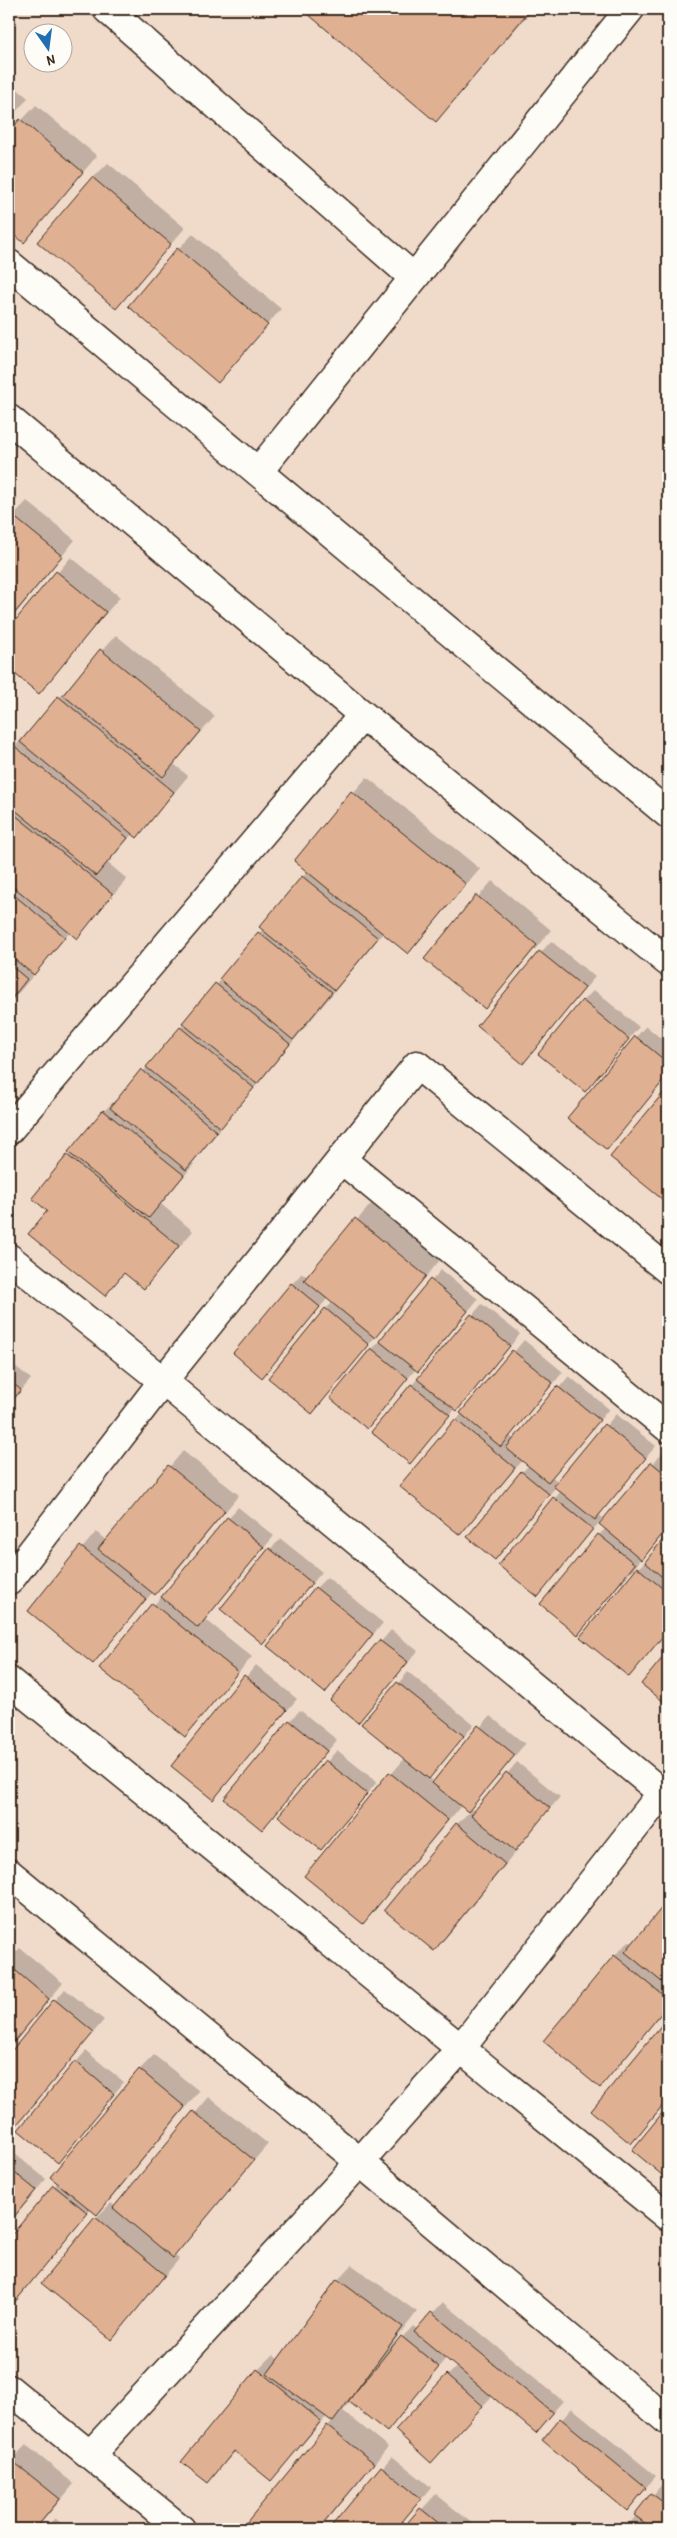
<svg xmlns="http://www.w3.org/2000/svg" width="677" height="2538" font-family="'Patrick Hand',sans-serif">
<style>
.built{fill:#f0dbcb;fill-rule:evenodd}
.shadow{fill:#0003}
.building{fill:#e0b092;stroke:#3b2a1e}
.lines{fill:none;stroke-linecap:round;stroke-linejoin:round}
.minor-casing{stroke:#3b2a1e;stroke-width:31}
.minor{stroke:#fdfcf7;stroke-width:28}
</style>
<rect width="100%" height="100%" fill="#f7ede3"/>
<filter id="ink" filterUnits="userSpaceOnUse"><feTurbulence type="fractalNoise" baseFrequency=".02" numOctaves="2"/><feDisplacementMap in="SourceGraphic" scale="10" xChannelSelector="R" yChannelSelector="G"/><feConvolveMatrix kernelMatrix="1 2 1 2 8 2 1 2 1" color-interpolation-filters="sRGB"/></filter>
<g filter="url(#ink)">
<path class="built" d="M9,9H668V2529H9ZM32,32H62V62H32Z"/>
<path class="shadow" d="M304,9H533L436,120Z
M9,82L28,98L9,120Z
M36,105L97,156L23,241L9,229V134Z
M108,163L185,228L116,307L93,178Z
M193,234L281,309L218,381L178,249Z
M9,490L18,498L9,509Z
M27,501L75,540L9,622V520Z
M71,557L120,597L39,692L9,668V630Z
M116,635L215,716L174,764L188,776L151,821L136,836L133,833L108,863L127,879L77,937L70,932L9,1004V753Z
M367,777L480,869L408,953L384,932L192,1163L194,1164L161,1204L193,1231L144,1288L125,1272L105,1294L49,1210L68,1156L104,1111L115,1100L117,1102L185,1023L263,929L261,927L308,871L295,860Z
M492,881L551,930L485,1008L425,959Z
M551,941L595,977L523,1062L478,1026Z
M594,990L639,1027L585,1091L583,1001Z
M646,1026L668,1044V1076L606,1149L636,1037Z
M668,1089V1203L612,1157Z
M371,1204L440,1260L312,1412L326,1309L333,1302L328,1298L262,1376L234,1353L292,1284L302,1273L308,1277Z
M441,1270L478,1299L429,1360L418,1370L416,1369L367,1427L372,1349Z
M482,1304L520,1334L468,1398L456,1408L410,1462L412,1385Z
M524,1340L563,1372L510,1436L515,1440L569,1376L609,1409L552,1477L559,1482L616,1414L656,1446L598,1514L603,1518L538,1595L500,1565L561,1491L556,1487L495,1558L522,1472L529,1465L523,1460L460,1533L401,1486Z
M9,1361L31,1379L9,1405Z
M183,1451L239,1495L170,1579L155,1594L153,1592L93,1662L29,1611L96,1532L107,1541Z
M663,1452L668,1456V1528L588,1622L599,1535L606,1528L601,1524Z
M238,1507L274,1536L205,1619L252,1657L185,1735L101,1667Z
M668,1535V1630L629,1676L638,1568L649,1558Z
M281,1539L322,1572L263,1642L270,1549Z
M327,1577L383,1623L325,1691L316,1588Z
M391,1630L418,1651L358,1722L331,1700Z
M668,1652V1704L643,1683Z
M256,1665L297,1699L213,1798L172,1765Z
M408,1672L474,1725L429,1777L434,1782L490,1716L525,1744L470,1808L475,1812L517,1762L560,1797L517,1847L519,1848L449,1934L434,1949L457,1824L469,1812L461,1806L363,1922L306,1875L405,1758L363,1724Z
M300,1710L337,1740L262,1829L290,1721Z
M337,1750L377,1782L321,1849L280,1816Z
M668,1902V2006L600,2087L614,1956L629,1941L634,1944Z
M20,1948L63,1983L9,2049V1959Z
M65,1989L104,2020L15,2126L9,2121V2056Z
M668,2018V2100L631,2142L593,2111Z
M86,2051L124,2082L58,2161L76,2062Z
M154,2055L199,2091L111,2199L96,2214L91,2209L14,2302L9,2298V2240L58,2182L52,2177L140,2069Z
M209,2097L268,2144L174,2255L179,2259L112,2339L96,2218L111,2203L116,2207Z
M668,2108V2178L634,2150Z
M9,2149L46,2179L9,2224Z
M352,2265L417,2312L393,2343L395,2345L413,2326L418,2330L443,2302L563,2401L536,2431L493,2395L442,2450L397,2430L457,2366L447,2357L387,2430L351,2401L343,2411L388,2447L320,2529H242L333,2420L327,2416L271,2480L236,2451L208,2481L183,2461L258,2370L273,2355L279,2360L338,2280Z
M572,2408L656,2476L627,2509L544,2440Z
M26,2445L74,2484L36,2529H9V2462Z
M392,2456L431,2487L396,2529H331Z
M663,2483L668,2487V2529H625Z
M436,2494L479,2529H404Z
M55,2518L68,2529H44Z"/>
<path class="building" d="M302,9H528L530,10L436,122Z
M9,109L14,114L9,120Z
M20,119L83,172L24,243L9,230V132Z
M92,177L171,244L116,309L37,242Z
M177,248L268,325L218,383L128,306Z
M12,515L62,556L9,620V518Z
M56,571L106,612L39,694L9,669V628Z
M100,649L201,731L163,777L63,695Z
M58,696L174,792L137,838L20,742Z
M13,745L128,838L96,876L9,805V751Z
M351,791L466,884L408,954L294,861Z
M9,810L113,894L77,939L9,883Z
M302,876L378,938L335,990L259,927Z
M9,891L65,937L34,975L9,955Z
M476,895L537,945L485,1009L424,959Z
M258,932L332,992L293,1040L219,979Z
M539,951L585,988L523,1064L477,1026Z
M9,964L27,979L9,1002Z
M215,983L290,1044L257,1084L182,1023Z
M582,1000L629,1039L585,1092L538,1054Z
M180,1027L254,1088L221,1128L146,1067Z
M635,1036L668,1063V1075L607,1150L567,1118Z
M141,1069L217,1132L186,1170L110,1108Z
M668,1087V1204L610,1157Z
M103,1110L184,1175L149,1218L68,1152Z
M67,1155L179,1246L144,1289L124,1273L105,1296L28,1234L47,1211L32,1198Z
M355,1218L426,1276L375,1338L304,1280Z
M430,1279L468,1311L418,1372L379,1341Z
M291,1283L320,1307L262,1378L233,1353Z
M325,1308L369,1345L312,1414L268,1378Z
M471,1314L510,1346L457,1411L417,1379Z
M371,1348L408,1378L367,1429L330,1398Z
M512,1350L553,1383L501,1447L460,1413Z
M9,1380L21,1390L9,1405Z
M411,1384L450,1415L410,1464L371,1432Z
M557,1386L600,1420L548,1482L506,1448Z
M455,1419L515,1468L460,1535L399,1486Z
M604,1424L646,1458L595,1520L553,1486Z
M651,1462L668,1476V1527L642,1560L599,1524Z
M168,1465L225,1511L155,1595L98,1549Z
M521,1471L549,1494L495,1560L467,1537Z
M553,1497L593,1529L538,1597L498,1565Z
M227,1517L264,1547L198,1628L161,1597Z
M668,1533V1582L645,1562Z
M598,1534L635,1564L578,1635L540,1604Z
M80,1546L146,1599L93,1664L28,1611Z
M269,1548L312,1583L263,1644L220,1609Z
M637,1567L668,1593V1630L629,1677L580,1637Z
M315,1587L373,1634L325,1693L267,1646Z
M152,1603L238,1672L185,1737L99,1668Z
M379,1640L408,1662L358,1723L330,1700Z
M668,1651V1705L641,1684Z
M244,1675L287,1710L213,1800L171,1766Z
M397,1682L464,1736L429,1779L361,1724Z
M289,1720L327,1751L262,1830L224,1799Z
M478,1725L515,1755L468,1812L432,1783Z
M325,1760L367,1794L321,1850L278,1816Z
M389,1772L448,1820L363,1924L304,1876Z
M506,1772L550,1808L515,1851L471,1815Z
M456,1823L505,1864L434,1951L384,1910Z
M664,1905L668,1909V1987L625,1952Z
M614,1955L668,1999V2005L600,2088L543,2041Z
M9,1965L49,1999L9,2048Z
M54,1999L94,2032L15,2127L9,2122V2054Z
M668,2017V2099L631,2144L591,2111Z
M75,2061L114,2094L58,2163L18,2130Z
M139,2069L185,2107L97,2215L50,2177Z
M668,2106V2180L632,2150Z
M193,2111L254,2160L173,2258L113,2208Z
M9,2168L36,2190L9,2223Z
M53,2185L88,2213L14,2303L9,2299V2238Z
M95,2217L165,2275L112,2340L41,2283Z
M337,2279L403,2327L333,2422L267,2374Z
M431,2312L553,2413L536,2433L414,2332Z
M401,2336L439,2367L387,2432L348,2401Z
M257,2369L321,2421L271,2481L234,2451L208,2483L181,2462Z
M447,2374L483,2406L431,2463L395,2430Z
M560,2418L646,2488L627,2511L542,2440Z
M327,2425L374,2463L319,2529H241Z
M10,2459L60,2499L35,2529H9Z
M381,2466L421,2499L396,2529H329Z
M651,2493L668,2506V2529H653L634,2515Z
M420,2508L446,2529H402Z"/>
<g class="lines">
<g class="minor-casing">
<path id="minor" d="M107,9L414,278
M9,264L668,814
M9,419L363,715L668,962
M258,472L630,9
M9,1130L363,715
M341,1159L668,1428
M9,1258L163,1381L668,1798
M9,1581L163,1381L417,1065L668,1270
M9,1681L668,2217
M9,1873L360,2162L668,2421
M9,2389L181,2529
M90,2455L360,2162L461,2048L662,1793"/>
</g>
<use href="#minor" class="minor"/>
</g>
</g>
<rect width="677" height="2538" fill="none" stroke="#fdfcf7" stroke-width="30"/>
<rect x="15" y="15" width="647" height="2508" fill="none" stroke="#3b2a1e" stroke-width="2" filter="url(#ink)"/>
<g transform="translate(48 48) rotate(166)"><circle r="24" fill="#fdfcf7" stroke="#afa8a0"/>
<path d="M0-4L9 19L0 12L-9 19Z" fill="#1f6fb2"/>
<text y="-8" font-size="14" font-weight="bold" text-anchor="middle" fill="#3b2a1e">N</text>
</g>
</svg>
